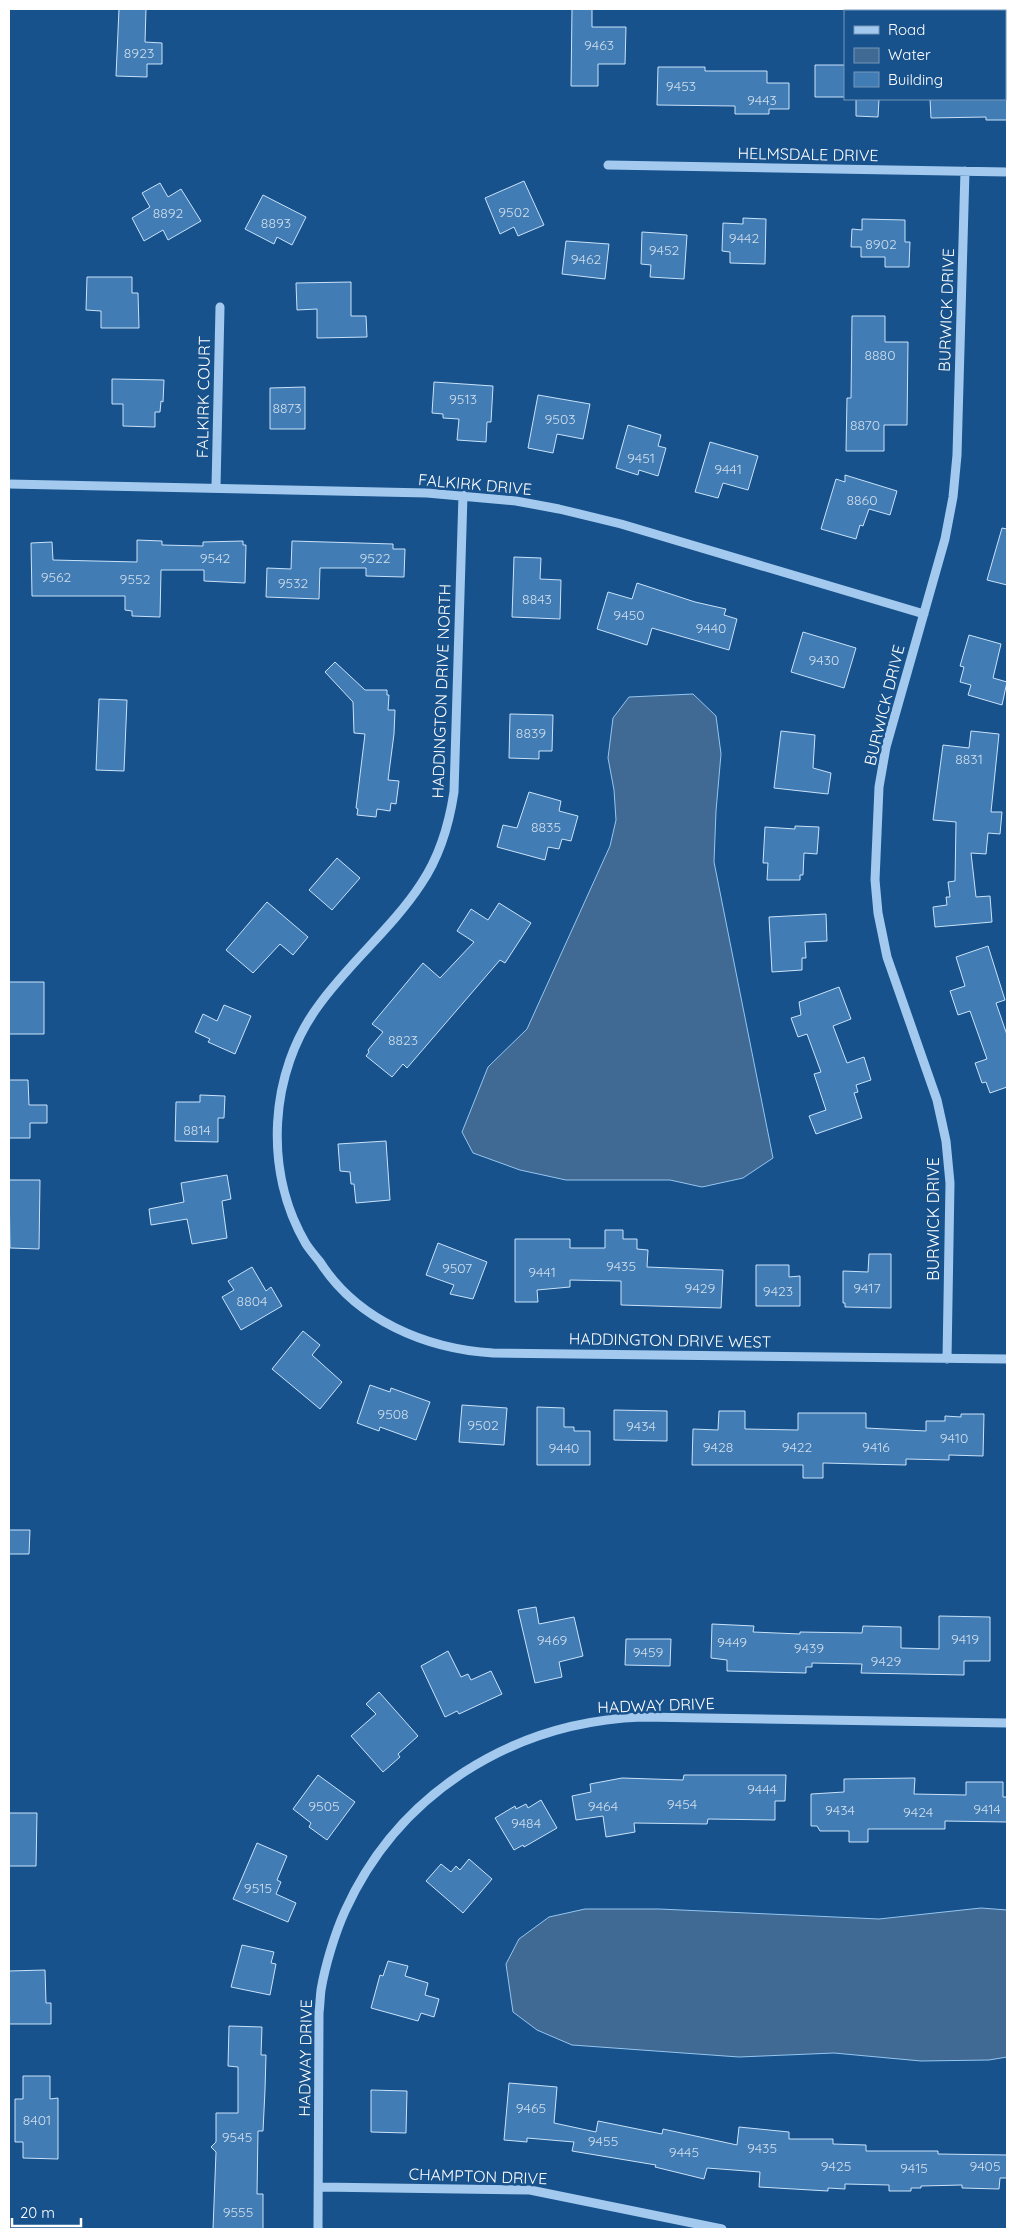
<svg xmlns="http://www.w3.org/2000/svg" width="1016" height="2238" font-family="Quicksand,sans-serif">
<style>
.water{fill:#406993;stroke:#95c6f1}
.building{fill:#417cb4;stroke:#c9e2fa}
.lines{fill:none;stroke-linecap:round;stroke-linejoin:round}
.minor{stroke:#a3caee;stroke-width:9}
.labels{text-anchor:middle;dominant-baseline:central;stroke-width:5;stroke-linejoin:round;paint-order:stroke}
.number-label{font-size:14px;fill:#d0deec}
.street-label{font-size:16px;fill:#fff;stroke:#18528c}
</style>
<rect width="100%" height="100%" fill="#18528c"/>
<path class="water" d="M693,694L716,716L721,754L716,811L714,862L773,1158L743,1178L702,1187L670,1180H566L520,1170L473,1153L462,1132L488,1067L527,1029L610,846L616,820L614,790L608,758L613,718L629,697Z
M981,1908L1007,1910V2057L989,2060L921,2061L834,2053L739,2057L572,2045L537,2030L513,2012L506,1964L519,1939L549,1917L585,1909H659L879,1919Z"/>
<path class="building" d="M119,9H146L145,42L162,43V64H147V77L116,76Z
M572,9H592V27H626L625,64H598V86H571Z
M815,65H845V97H815Z
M658,67H705V71H767V83H789V109H769V114H735V106L657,105Z
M856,99H879L878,117L856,116Z
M930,99H1007V120H986V117L931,118Z
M524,181L544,225L518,236L514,227L500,234L485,198Z
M160,183L168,197L181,189L201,221L168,240L163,230L144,241L132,218L150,207L142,193Z
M263,195L306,217L292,245L277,237L274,244L245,229Z
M743,218L766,219L765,264L730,263V252L722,251L723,223L743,224Z
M862,219L905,220V242H910L909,267H885V257H861V247H851L852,229L862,230Z
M642,232L687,235L684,279L650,277L651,265L641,264Z
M566,241L609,244L605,279L562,274Z
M87,277H132V293H138L139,328H101V311L86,310Z
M351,282V316H366L367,337L317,338V309L297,310L296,283Z
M852,316H885V342H908L907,425H884V451H846L847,398H851Z
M112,379L164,380L163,402L161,401L160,412H155V427L123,426V404H112Z
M434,382L493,386L491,422H487L486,442L457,440L459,419L443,418V414L432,413Z
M305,387V429H270V388Z
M538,395L590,404L583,439L557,434L553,453L528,448Z
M628,425L661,435L658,446L666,448L658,476L639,470L638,475L616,468Z
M710,442L758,456L748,490L723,483L718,498L695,492Z
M845,475L897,491L890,515L869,509L863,526L860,525L856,539L821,529L836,479L845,482Z
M1002,528L1007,529V585L987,580Z
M137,540L162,541V545L203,546V542L243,541V545H246L245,583L204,581V570H161L160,617L132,616V611L125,610V596H32L31,543L52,542L53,560L137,562Z
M292,541L393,544V549H405L404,577L366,576V568H320L319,599L266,597L267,568L291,569Z
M514,557L541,558L540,579L561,580L560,619L512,617Z
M637,583L695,602L726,609L724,615L737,619L729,650L652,628L647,645L597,629L608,592L632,599Z
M803,632L856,648L844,688L791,672Z
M969,635L1001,644L993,678L1007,682L1002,705L968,695L971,685L960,682L964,667L960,666Z
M335,662L365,690H387V695H389L388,710H395L394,734L388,780L399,781L396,804L391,803L390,811L377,809L376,817L357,815L358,809L356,808L365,734L354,733L353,702L325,672Z
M99,699L127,700L124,771L96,770Z
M510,714L553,715L552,751H539V759L509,758Z
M781,731L815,735L813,768L831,773L828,794L774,788Z
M971,731L999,734L991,812H1002L1000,834L988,833L986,854L971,853L976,897L990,896L992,922L935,927L933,907L947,905L946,897H950L948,882L955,881L956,822L933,820L943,745L969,748Z
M529,792L561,801L559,811L578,816L571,841L562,839L559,849L548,847L545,860L497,847L503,825L517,828Z
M795,826L819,827L817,854L804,853L803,875H800V880H767L768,863H763L765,827L795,829Z
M337,858L360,878L332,910L309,890Z
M267,902L308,937L293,955L280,944L253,973L226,950Z
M499,903L531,923L505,963L500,960L407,1068L403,1064L392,1077L366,1056L369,1052L368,1050L383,1032L372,1024L423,963L440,978L474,942L457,931L471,909L488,920Z
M826,914L827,941L805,942L806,958H802V970L772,972L769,917Z
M988,946L1005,1000L996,1003L1007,1035V1087L990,1093L986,1082L982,1083L975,1063L987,1059L970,1011L958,1015L950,991L965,986L956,957Z
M9,982H44V1034H9Z
M839,987L851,1019L833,1026L847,1063L864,1057L871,1080L856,1085L858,1092L854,1093L862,1118L816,1134L809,1116L826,1110L814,1074L821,1072L807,1034L798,1037L791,1018L801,1015L799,1002Z
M224,1005L251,1016L235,1054L208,1042L210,1039L195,1032L203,1014L217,1021Z
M9,1080H28L29,1105H47V1123H30V1138H9Z
M200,1095L225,1096L224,1118H218V1142L175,1141L176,1102H200Z
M386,1141L390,1200L356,1203L354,1184H351L350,1172L340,1171L338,1144Z
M227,1175L231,1199L222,1201L227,1238L192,1244L187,1219L151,1225L149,1209L184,1202L181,1183Z
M9,1180H40L39,1249L10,1248Z
M605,1230H623V1239H637V1249L648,1250L647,1267L723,1270L721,1308L621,1305V1281L570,1280V1287L537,1290L538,1302H515V1239H570V1248H605Z
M438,1243L487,1262L473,1299L450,1294L454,1285L426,1275Z
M869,1254H891V1308L845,1307V1303H843V1271L868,1272Z
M756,1265H789V1277L800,1276V1306H756Z
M252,1267L266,1291L271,1287L282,1306L241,1330L222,1297L234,1290L228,1281Z
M303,1331L320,1345L312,1355L342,1382L320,1409L272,1369Z
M370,1385L390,1392L391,1388L430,1402L416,1440L380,1427L379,1431L357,1423Z
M462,1405L507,1408L504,1445L459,1442Z
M537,1407L564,1408V1427H574V1431H590V1465H537Z
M614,1410L667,1411V1441L614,1440Z
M719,1411H745V1429L798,1430V1413H866V1428L926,1431V1421H945V1416L961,1417V1414H984L983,1456L949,1455V1460L906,1459V1465L823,1463V1478H803V1465H692L693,1429L718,1430Z
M9,1530H30L29,1554H9Z
M536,1607L539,1624L574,1617L583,1656L559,1662L562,1677L535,1683L518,1610Z
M939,1616L990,1617V1661H964V1675L914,1674L861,1673L862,1664L812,1663V1667H806V1673L727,1671V1660L711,1658L712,1624L754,1626L753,1632L800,1634V1632L862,1633L863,1626L901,1627V1648L939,1649Z
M626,1639H671L670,1666L625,1665Z
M448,1651L461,1677L468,1674L471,1680L491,1671L502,1694L459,1714L457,1711L445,1717L421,1666Z
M379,1692L418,1736L398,1754L400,1757L383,1772L351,1736L376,1714L366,1704Z
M318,1775L355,1802L327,1840L309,1827L311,1823L293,1809Z
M684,1775H786L785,1801H775V1820L708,1819L707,1824L634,1823L635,1832L606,1837L603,1816L576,1820L572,1796L591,1792L590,1784L622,1778L683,1780Z
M915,1778L914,1794L966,1795V1782H1003V1797H1007V1822L945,1821V1829H868V1842H849V1831H820L817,1826H811V1794L844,1792V1779Z
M541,1800L557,1828L524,1847L523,1845L514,1850L495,1818L515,1806L516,1809L526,1804L528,1808Z
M9,1813H37L36,1866H9Z
M257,1843L287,1856L277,1880L281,1882L276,1894L296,1903L288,1922L233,1899Z
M469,1859L492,1879L463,1913L426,1881L441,1864L451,1872L456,1866L460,1870Z
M242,1945L274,1952L271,1963L276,1964L270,1995L231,1987Z
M388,1961L408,1966L405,1976L428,1983L425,1995L439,1999L434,2017L421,2013L418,2021L371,2008L380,1975L383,1976Z
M45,1970L46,2003H51V2024H9V1971Z
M229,2026L262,2027L261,2055H266L265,2090L263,2131H258L257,2194H263V2229H213L216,2152L211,2147L216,2142V2113H238V2067L228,2066Z
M23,2076H50V2099L58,2098V2159L23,2158V2142H15V2099H23Z
M509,2083L557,2087L554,2123L596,2132L598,2121L662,2134L663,2129L737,2145L739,2127L789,2132V2139H833V2144L866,2145V2151H938V2154L1007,2155V2178H1000L999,2189L962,2188V2185L921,2186V2188H911V2191H889V2185L845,2184V2189L828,2188V2191L759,2187L760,2172L707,2168L704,2179L655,2167L656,2165L572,2151L574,2142L527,2138V2142L504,2140Z
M371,2090L407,2091L406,2133L371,2132Z"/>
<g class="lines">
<path class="minor" d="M608,165L1007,172
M9,484L427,493L516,501L559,509L621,524L924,614
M216,487L220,307
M463,495L454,792C449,825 440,856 421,884C393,927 349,963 319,1005C269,1072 263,1171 306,1244C310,1250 315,1256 320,1262C357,1320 426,1349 493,1353L1007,1359
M947,1359L950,1183L946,1141L937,1100L887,957L878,913L875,880L879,787L886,747L945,539L953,497L957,455L965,171
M319,2187L530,2190L722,2229
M318,2229L319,2013C320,2005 320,1998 321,1990C325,1966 335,1933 345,1911C399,1792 513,1722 642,1717L1007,1723"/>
</g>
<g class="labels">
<g class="number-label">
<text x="599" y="45">9463</text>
<text x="139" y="53">8923</text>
<text x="681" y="86">9453</text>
<text x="762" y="100">9443</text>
<text x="514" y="212">9502</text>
<text x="168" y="213">8892</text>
<text x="276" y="223">8893</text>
<text x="744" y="238">9442</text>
<text x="881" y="244">8902</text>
<text x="664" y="250">9452</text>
<text x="586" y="259">9462</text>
<text x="880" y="355">8880</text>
<text x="463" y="399">9513</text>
<text x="287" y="408">8873</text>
<text x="560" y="419">9503</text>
<text x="865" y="425">8870</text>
<text x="641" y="458">9451</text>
<text x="728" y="469">9441</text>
<text x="862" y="500">8860</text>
<text x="215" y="558">9542</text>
<text x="375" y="558">9522</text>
<text x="56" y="577">9562</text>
<text x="135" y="579">9552</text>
<text x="293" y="583">9532</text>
<text x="537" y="599">8843</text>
<text x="629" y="615">9450</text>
<text x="711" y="628">9440</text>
<text x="824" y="660">9430</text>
<text x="531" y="733">8839</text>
<text x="969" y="759">8831</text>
<text x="546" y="827">8835</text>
<text x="403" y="1040">8823</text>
<text x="197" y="1130">8814</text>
<text x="621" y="1266">9435</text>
<text x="457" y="1268">9507</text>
<text x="542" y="1272">9441</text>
<text x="700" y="1288">9429</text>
<text x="867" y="1288">9417</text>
<text x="778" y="1291">9423</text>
<text x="252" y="1301">8804</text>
<text x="393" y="1414">9508</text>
<text x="483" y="1425">9502</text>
<text x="641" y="1426">9434</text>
<text x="954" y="1438">9410</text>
<text x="718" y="1447">9428</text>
<text x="797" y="1447">9422</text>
<text x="876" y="1447">9416</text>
<text x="564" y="1448">9440</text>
<text x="965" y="1639">9419</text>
<text x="552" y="1640">9469</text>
<text x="732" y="1642">9449</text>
<text x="809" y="1648">9439</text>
<text x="648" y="1652">9459</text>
<text x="886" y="1661">9429</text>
<text x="762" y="1789">9444</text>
<text x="682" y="1804">9454</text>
<text x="324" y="1806">9505</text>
<text x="603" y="1806">9464</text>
<text x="987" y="1809">9414</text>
<text x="840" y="1810">9434</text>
<text x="918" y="1812">9424</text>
<text x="526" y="1823">9484</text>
<text x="258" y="1888">9515</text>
<text x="531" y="2108">9465</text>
<text x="37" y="2120">8401</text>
<text x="237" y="2137">9545</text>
<text x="603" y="2141">9455</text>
<text x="762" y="2148">9435</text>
<text x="684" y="2152">9445</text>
<text x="836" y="2166">9425</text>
<text x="985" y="2166">9405</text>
<text x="914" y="2168">9415</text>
<text x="238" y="2212">9555</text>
</g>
<g class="street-label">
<text transform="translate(808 154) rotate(1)">HELMSDALE DRIVE</text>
<text transform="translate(946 310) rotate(-88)">BURWICK DRIVE</text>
<text transform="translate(203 397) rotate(-89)">FALKIRK COURT</text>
<text transform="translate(475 484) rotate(5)">FALKIRK DRIVE</text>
<text transform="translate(441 691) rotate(-88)">HADDINGTON DRIVE NORTH</text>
<text transform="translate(884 705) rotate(-76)">BURWICK DRIVE</text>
<text transform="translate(933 1219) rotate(-90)">BURWICK DRIVE</text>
<text transform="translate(670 1340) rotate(1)">HADDINGTON DRIVE WEST</text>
<text transform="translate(656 1705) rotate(-2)">HADWAY DRIVE</text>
<text transform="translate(305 2058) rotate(-89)">HADWAY DRIVE</text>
<text transform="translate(478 2176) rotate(2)">CHAMPTON DRIVE</text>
</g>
</g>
<rect width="1016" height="2238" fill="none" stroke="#ffffff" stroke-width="20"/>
<rect x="844" y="10" width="162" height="90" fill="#18528c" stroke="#7497ba"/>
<rect x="854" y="26" width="25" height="8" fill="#a3caee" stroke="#7497ba"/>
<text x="888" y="35" font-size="15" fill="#ffffff">Road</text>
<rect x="854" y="48" width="25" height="15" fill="#406993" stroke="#7497ba"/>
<text x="888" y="60" font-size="15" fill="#ffffff">Water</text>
<rect x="854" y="72" width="25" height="15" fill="#417cb4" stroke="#7497ba"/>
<text x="888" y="85" font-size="15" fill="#ffffff">Building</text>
<path d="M12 2218v8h69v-8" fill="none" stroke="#ffffff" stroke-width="2.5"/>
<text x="20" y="2218" font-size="15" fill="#ffffff" stroke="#18528c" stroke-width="4" paint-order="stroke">20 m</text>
</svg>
